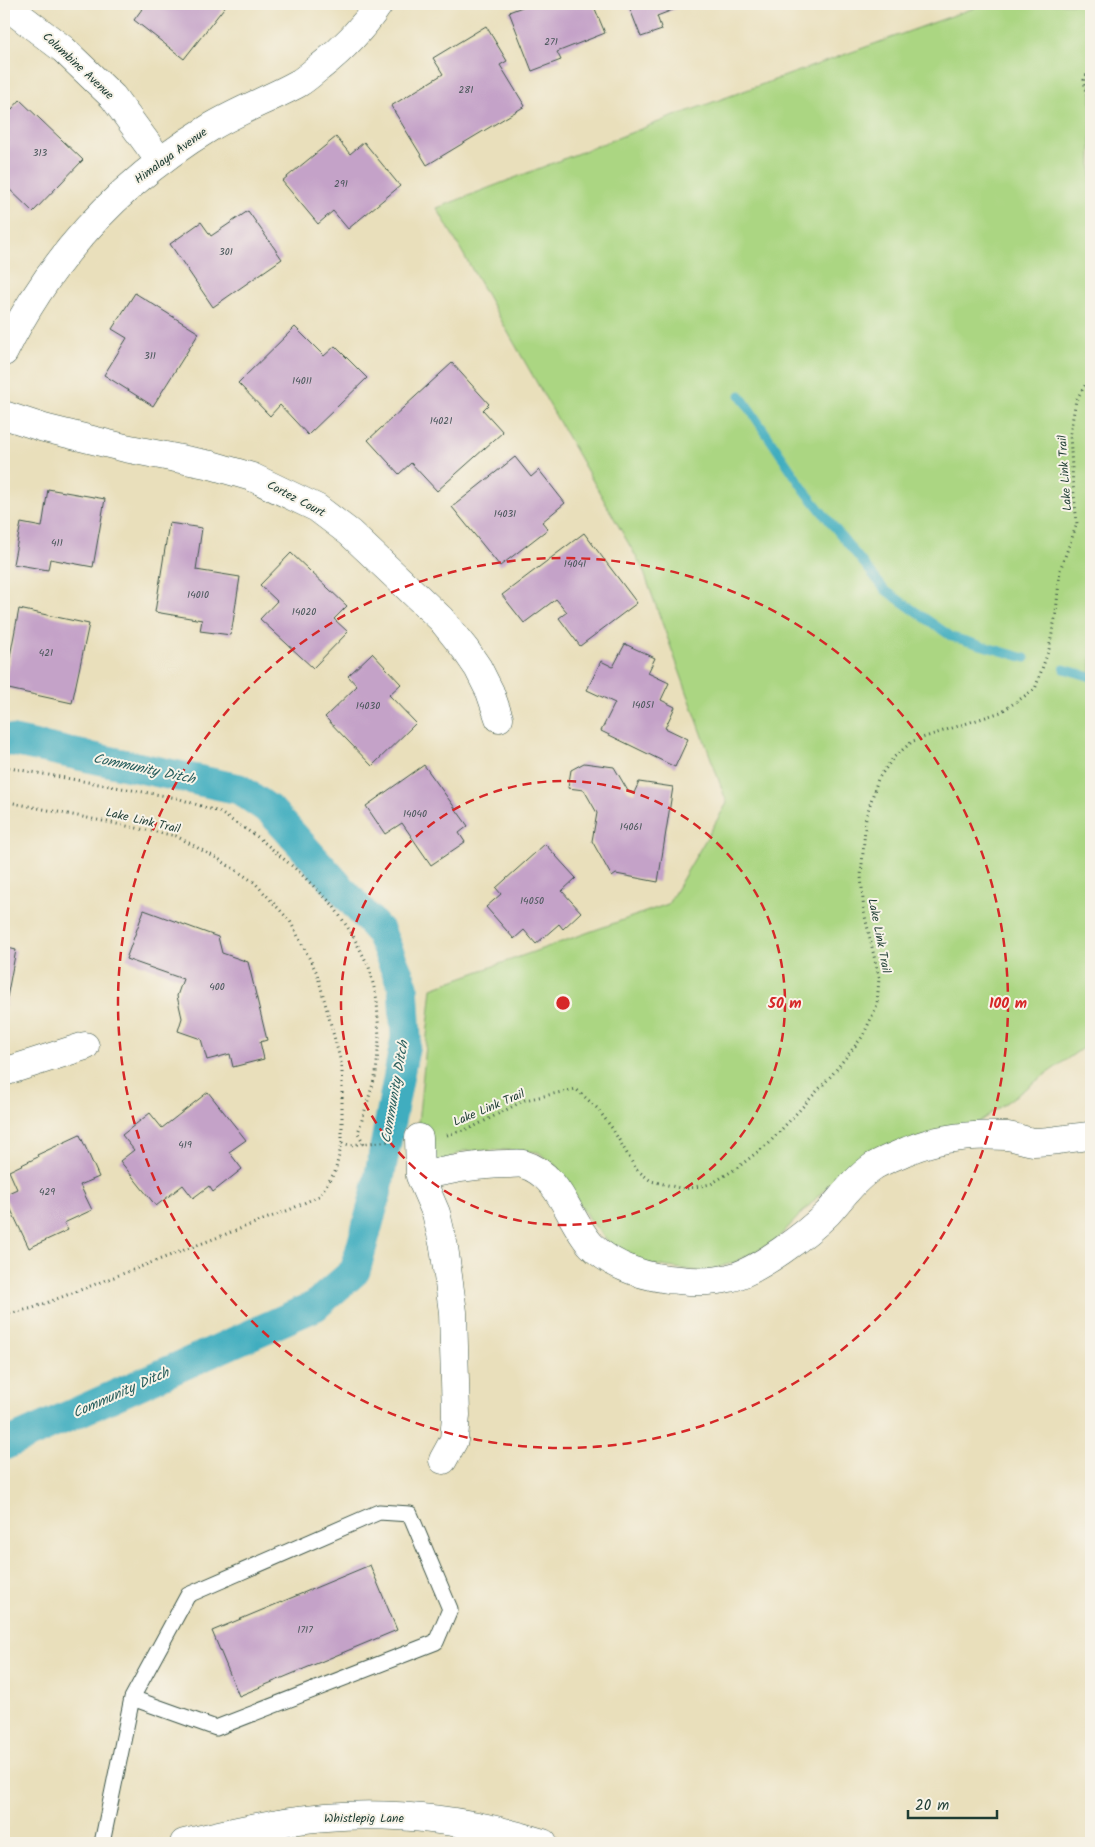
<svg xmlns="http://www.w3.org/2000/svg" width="1095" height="1847" font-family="Kalam,sans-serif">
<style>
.green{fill:#abd682;stroke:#658a5b}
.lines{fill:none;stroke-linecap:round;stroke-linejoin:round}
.stream{stroke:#41adbf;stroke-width:9}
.canal{stroke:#41adbf;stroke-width:31}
.building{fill:#c4a2c8}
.service-casing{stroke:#3d5548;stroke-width:17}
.minor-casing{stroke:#3d5548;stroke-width:29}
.path{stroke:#3d5548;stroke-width:3;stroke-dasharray:1 4;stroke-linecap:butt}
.service{stroke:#fff;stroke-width:15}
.minor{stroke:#fff;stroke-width:28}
.ring{fill:none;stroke:#d62828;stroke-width:2.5;stroke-dasharray:9 6}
.labels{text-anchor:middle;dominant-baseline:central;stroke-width:4;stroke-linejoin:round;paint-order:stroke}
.number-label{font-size:10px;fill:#485659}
.street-label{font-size:12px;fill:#1f3d34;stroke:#f7f3e8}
.water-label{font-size:14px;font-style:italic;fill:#295f5e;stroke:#f7f3e8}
.centre{fill:#d62828;stroke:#f7f3e8;stroke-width:2.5}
.ring-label{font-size:15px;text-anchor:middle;font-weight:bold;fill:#d62828;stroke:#f7f3e8;stroke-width:4;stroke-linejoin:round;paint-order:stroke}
</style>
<rect width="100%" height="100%" fill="#f7f3e8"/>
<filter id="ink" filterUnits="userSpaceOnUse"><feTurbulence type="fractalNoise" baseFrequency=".02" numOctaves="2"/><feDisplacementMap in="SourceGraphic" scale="10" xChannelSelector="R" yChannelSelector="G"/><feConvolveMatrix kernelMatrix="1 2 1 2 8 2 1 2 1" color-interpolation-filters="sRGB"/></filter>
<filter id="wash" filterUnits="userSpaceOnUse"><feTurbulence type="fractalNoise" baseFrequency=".0096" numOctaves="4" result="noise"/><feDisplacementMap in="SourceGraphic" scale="20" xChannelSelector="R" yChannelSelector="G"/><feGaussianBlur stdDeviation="1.12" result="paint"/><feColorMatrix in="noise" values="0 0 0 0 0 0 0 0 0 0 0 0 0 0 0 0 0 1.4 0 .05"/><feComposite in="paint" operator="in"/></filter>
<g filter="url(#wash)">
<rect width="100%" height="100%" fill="#e9dfbb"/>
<path class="green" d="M985,4H1091V1042L962,1134L849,1164L775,1241L735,1262L704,1272L625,1261L589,1219L555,1165L538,1152L505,1150L463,1151L419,1174L418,1123L432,988L668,904L727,803L642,567L437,208L669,118Z"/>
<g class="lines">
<path class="stream" d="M740,395L805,491L885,590L952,637L1025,658
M1064,669L1091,677"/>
<path class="canal" d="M4,739L239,789L271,811L380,932L403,986L406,1038L376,1194L355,1271L315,1306L4,1445"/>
</g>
<g id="blocks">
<path class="building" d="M135,4H227L184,59L134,20L142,9Z
M530,4H593L605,33L557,52L561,60L532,71L509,12Z
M628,4H688L657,16L662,30L641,37Z
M486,26L507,61L500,65L525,106L427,165L391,106L443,74L433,58Z
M20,100L83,160L33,212L4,184V145L9,139L4,134V118Z
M336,137L350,154L364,142L400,186L348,229L333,211L318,224L282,181Z
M248,211L282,259L213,307L170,244L201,222L211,236Z
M135,293L199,333L153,406L104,375L127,338L112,329Z
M295,327L324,356L335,346L367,378L308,435L280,405L270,416L238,383Z
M452,363L489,404L483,410L503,432L437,491L411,463L399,474L368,440Z
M515,457L531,477L539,470L565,503L542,522L548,529L500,566L452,507Z
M48,489L105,499L93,567L50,559L48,570L13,564L21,523L42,527Z
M169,523L202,528L196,570L240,577L231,635L200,631L202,620L155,612Z
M584,533L637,603L580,646L559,618L567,612L556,599L524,623L502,595Z
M291,553L347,606L334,619L348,632L313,668L260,619L277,601L260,585Z
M19,609L89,624L72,703L4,688Z
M625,644L655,658L648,673L669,683L661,700L675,707L665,728L688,739L675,767L601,731L615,703L587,690L601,661L613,667Z
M372,653L401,684L389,695L416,723L372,766L325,717L357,686L348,676Z
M584,763L614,767L628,791L634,793L639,782L673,787L658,882L616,874L612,877L592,841L597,813L584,790L568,788L571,770Z
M424,765L468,826L459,833L465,842L431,865L402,823L385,834L366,806Z
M545,844L576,878L562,891L581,912L563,929L559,924L536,944L524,930L514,939L486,907L501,894L496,888Z
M144,910L218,937L222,953L248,962L267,1040L260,1042L264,1059L233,1067L230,1054L207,1060L201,1039L178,1031L182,1018L177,996L183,979L126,959Z
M4,947L16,950L5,1008L4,1007Z
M208,1092L246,1140L229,1152L242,1169L213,1192L209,1186L193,1198L183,1185L156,1206L120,1161L134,1150L122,1135L150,1113L162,1128Z
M80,1135L99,1177L80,1185L92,1210L64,1223L68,1230L29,1248L4,1195L17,1189L9,1171L38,1157L37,1155Z
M370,1565L397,1630L239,1696L212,1631Z"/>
</g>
</g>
<g filter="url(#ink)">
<use href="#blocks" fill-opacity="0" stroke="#3d5548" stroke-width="1"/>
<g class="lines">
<g class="service-casing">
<path id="service" d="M102,1843L132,1698L188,1595L379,1512L410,1514L450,1609L436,1642L216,1728L132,1698"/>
</g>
<g class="minor-casing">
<path id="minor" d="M4,4L63,49L113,97L160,161
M4,352C51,257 120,182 211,127C239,110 270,99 299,83C306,79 313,72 320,67C343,49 363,28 379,4
M4,415L44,428L125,448L211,465L252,477L317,508L350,533L441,619L465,649L478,668L490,692L499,718
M4,1072L85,1046
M419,1138L420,1176L436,1213L444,1247L453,1312L456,1415L454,1440L443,1460
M420,1176C449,1170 478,1164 508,1164C512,1164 519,1163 523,1164C561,1175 568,1220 591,1245C614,1268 648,1278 679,1280C695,1282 713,1282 729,1278C757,1272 808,1233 828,1213C842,1197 856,1178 874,1166C884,1160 898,1155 909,1150C940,1137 974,1134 1007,1136C1016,1137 1025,1141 1034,1142C1052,1142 1073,1137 1091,1136
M184,1843C230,1832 278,1821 326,1817C398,1811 474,1821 543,1843"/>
</g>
<path class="path" d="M1091,66L1084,80L1086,94L1091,98
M4,767L177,798L219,812L259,838L298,871L332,904L352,934L369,967L377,1000L379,1039L376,1074L358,1133L364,1144
M4,801L176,836L220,860L254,882L290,921L317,973L342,1066V1143L335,1172L319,1196L289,1210L33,1308L4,1315
M447,1135L473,1127L525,1100L576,1089L597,1108L612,1128L636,1169L651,1181L684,1189L711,1184L737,1168L769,1143L831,1076L863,1036L877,1005L879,978L864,912L861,876L866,817L878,779L894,757L913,741L1001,712L1035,689L1049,649L1056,613L1060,570L1077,524L1073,485L1070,434L1076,400L1091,376
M342,1143L349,1145L391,1141"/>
<use href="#service" class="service"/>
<use href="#minor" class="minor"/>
</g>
</g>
<g class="ring">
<circle cx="563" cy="1003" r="222"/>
<circle cx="563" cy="1003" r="445"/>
</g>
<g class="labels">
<g class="number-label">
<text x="551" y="42">271</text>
<text x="466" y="90">281</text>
<text x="40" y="153">313</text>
<text x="341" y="184">291</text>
<text x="226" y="252">301</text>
<text x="150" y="356">311</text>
<text x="302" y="381">14011</text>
<text x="441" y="421">14021</text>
<text x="505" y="514">14031</text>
<text x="57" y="543">411</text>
<text x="575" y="564">14041</text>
<text x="198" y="595">14010</text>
<text x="304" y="612">14020</text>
<text x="46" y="653">421</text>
<text x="643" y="705">14051</text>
<text x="368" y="706">14030</text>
<text x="415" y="814">14040</text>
<text x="631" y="827">14061</text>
<text x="532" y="901">14050</text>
<text x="217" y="987">400</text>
<text x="185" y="1145">419</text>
<text x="47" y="1192">429</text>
<text x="305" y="1630">1717</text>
</g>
<g class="street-label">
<text transform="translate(78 66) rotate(43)">Columbine Avenue</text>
<text transform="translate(171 156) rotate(-36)">Himalaya Avenue</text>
<text transform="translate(1065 473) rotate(-94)">Lake Link Trail</text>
<text transform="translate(296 499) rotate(28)">Cortez Court</text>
<text transform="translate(143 821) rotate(13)">Lake Link Trail</text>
<text transform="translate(879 936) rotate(79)">Lake Link Trail</text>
<text transform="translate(489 1108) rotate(-23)">Lake Link Trail</text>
<text x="364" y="1818">Whistlepig Lane</text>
</g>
<g class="water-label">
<text transform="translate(144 769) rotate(12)">Community Ditch</text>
<text transform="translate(395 1092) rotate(-80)">Community Ditch</text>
<text transform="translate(121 1393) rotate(-24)">Community Ditch</text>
</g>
</g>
<circle cx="563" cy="1003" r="8" class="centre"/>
<g class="ring-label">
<text x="785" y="1008">50 m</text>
<text x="1008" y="1008">100 m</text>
</g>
<rect width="1095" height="1847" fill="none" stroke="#f7f3e8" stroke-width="20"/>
<path d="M908 1810v8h89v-8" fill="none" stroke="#1f3d34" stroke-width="2.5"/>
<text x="915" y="1810" font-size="15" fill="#1f3d34" stroke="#f7f3e8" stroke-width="4" paint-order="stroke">20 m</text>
</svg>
